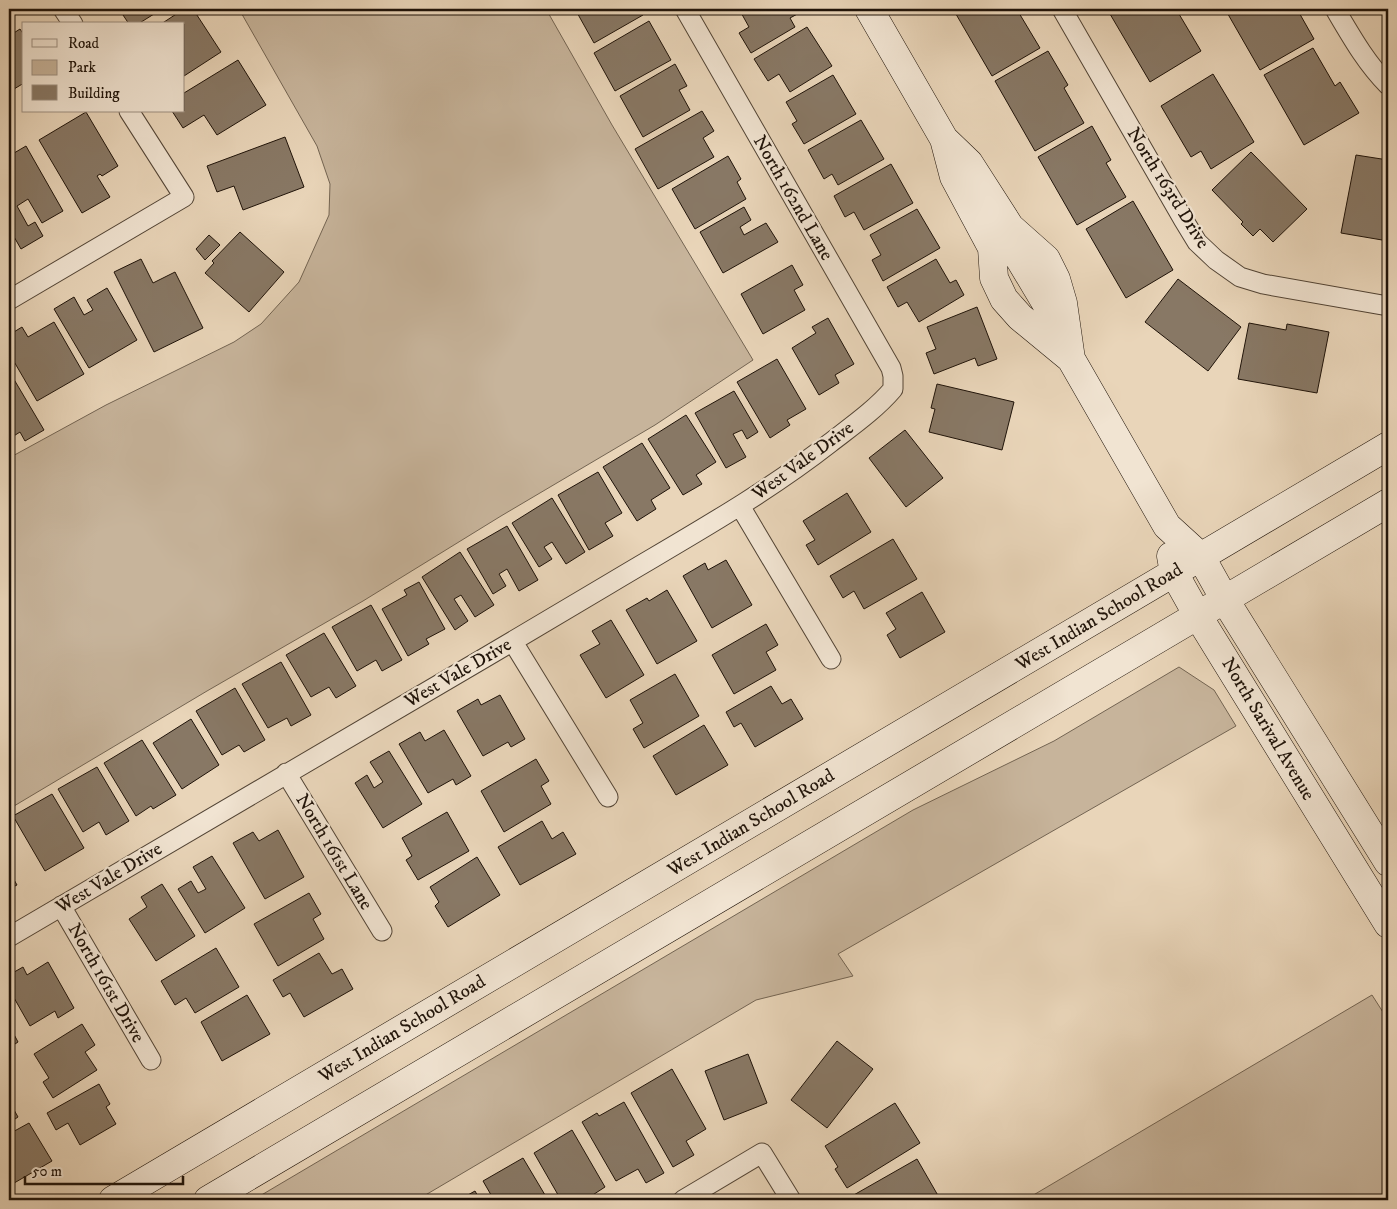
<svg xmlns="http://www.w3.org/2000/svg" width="1397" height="1209" font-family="'IM FELL DW Pica',serif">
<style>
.green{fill:#c7b49b;stroke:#736452}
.building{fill:#887865;stroke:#1f1309}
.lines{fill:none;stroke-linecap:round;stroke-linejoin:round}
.street-casing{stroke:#524435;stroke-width:21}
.secondary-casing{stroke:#1f1309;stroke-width:29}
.street{stroke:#f1e4d2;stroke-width:19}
.secondary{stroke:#f1e4d2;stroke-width:28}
.labels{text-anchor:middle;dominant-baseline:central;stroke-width:4.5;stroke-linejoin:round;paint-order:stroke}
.street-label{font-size:19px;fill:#1f1309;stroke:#f1e4d2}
</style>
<rect width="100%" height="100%" fill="#e9d5b9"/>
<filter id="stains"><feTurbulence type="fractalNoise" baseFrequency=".004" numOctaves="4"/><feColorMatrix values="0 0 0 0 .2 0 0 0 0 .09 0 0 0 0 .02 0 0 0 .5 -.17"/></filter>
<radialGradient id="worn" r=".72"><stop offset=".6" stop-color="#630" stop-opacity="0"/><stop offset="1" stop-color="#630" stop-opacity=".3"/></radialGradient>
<path class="green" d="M239,9H546L612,125L753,360L655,425L501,516L363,601L207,691L9,809V458L106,405L234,342L261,324L299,282L329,215L330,184L317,146Z
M1179,667L1214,690L1236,726L838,954L853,976L756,1000L417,1200H253L913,810L1054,741Z
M1372,995L1388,1020V1200H1025Z"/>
<path class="building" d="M119,9H162L138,24H129Z
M184,9H193L221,52L184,76V24H161Z
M575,9H639L643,15L594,43Z
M739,9H799L801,12L790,18L795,27L751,53L739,33L749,27Z
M953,9H1024V10L1019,13L1040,48L992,76Z
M1119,9H1176L1201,51L1150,82L1110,14Z
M1225,9H1297L1314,39L1260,70Z
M649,21L671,60L615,91L594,53Z
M807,27L832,66L790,92L779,74L768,81L754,59Z
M20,29L24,35V83L9,92V36Z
M1313,48L1335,86L1340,82L1359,113L1304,145L1264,75Z
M1048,51L1068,85L1064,88L1084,123L1035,151L995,81Z
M238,60L266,105L217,135L204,115L183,128L172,111H184V93Z
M675,64L687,86L679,90L690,110L643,137L620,96Z
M1213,74L1254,142L1211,169L1201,151L1191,157L1161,106Z
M833,75L856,114L804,144L792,124L797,121L786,102Z
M702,111L714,131L703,138L714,157L658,189L635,149Z
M86,112L118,166L102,176L100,174L97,176L110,197L82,213L39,140Z
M861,120L884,159L838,185L832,174L824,179L808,150Z
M1092,126L1111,160L1106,163L1126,197L1077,225L1038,157Z
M285,137L304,187L243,210L234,186L217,192L207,166Z
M26,146L63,211L42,223L28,199L17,206L28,226L35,222L43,236L21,249L9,228V156Z
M1251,152L1307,209L1273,242L1260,229L1253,236L1241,224L1243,222L1212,190Z
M1356,155L1388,160V241L1341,233Z
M728,156L741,179L737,182L746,199L695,229L672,189Z
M891,164L913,203L864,230L854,212L845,217L834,196Z
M1133,201L1173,270L1126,298L1086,229Z
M744,207L751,220L740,227L744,235L766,223L778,242L723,273L700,232Z
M917,209L940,248L883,281L872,260L881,255L870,235Z
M240,232L284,272L249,312L205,273L214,263L212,261Z
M209,235L220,245L205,260L196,249Z
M141,259L153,283L175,272L203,328L154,352L114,272Z
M936,259L950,283L956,280L964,295L919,322L907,302L898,307L887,287Z
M792,265L803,285L794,290L805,310L763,334L741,294Z
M1178,279L1241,327L1208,371L1145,322Z
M107,288L137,340L89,368L54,309L74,297L84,315L93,310L87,300Z
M977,307L997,359L978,366L975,358L934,374L926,353L936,349L927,327Z
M828,318L854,364L835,375L839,383L819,395L792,348L816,333L812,327Z
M54,322L84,374L37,401L9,353V335L22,327L28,337Z
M1249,323L1286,330L1287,324L1329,332L1317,393L1238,379Z
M777,359L806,409L787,420L790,425L770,438L737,382Z
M9,371L44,430L25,441L20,432L9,439Z
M937,384L1014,402L1002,450L929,432L935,409L931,408Z
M734,391L758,432L747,439L742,430L733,434L746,457L726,468L695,413Z
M686,415L716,462L696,475L702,484L683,495L648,439Z
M905,430L943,478L906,507L869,458Z
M642,443L670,488L651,500L656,509L637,521L603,467Z
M598,472L622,513L605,523L613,536L589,550L558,495Z
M847,493L871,532L818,565L806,545L815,540L803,521Z
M552,498L585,552L566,564L552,542L544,547L552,559L539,567L512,523Z
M507,526L538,580L519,591L507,569L499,574L506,586L493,594L467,549Z
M893,539L917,579L864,609L854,591L843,598L830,576Z
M460,552L494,605L475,617L461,595L454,599L468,621L455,630L422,577Z
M726,560L752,605L712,628L683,576L705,563L708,570Z
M419,582L445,629L426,639L429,644L408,656L382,609L407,595L404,590Z
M667,590L697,641L657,664L626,610L647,598L649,601Z
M922,592L945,632L900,658L887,635L896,629L886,613Z
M371,605L402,660L382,671L376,660L357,671L332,627Z
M611,620L644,675L606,698L580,655L600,644L592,631Z
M766,624L778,645L766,652L776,670L734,694L712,655Z
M324,633L356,686L336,698L329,687L311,697L286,655Z
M281,662L311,715L291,726L287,718L268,728L242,684Z
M675,674L699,716L644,748L633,729L643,723L630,700Z
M771,686L782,704L791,699L803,719L755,747L741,723L734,727L726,712Z
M235,688L265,740L244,752L239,745L222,755L196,711Z
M500,695L525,739L511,747L508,742L483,756L457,711L478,699L481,705Z
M191,719L219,765L182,789L153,743Z
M704,725L728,765L676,795L653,756Z
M444,730L471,776L456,785L453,779L428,793L399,744L420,732L425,741Z
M142,740L176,795L153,809L151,806L136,816L104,763Z
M389,751L422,804L383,828L355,783L367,775L374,788L383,782L370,762Z
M536,759L549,781L541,786L551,804L504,832L481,791Z
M97,767L129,821L106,835L99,822L83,832L58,789Z
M52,794L84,848L45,871L13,816Z
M447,812L469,851L418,880L406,860L412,856L402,838Z
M542,821L552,839L563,832L576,854L520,885L498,847Z
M278,830L304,877L265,899L233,843L253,832L259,841Z
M212,856L245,908L205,933L178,889L191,881L198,893L206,889L193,867Z
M477,857L500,895L448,927L435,906L439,902L430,887Z
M9,871L17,885L9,889Z
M162,884L195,936L156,961L129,919L147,907L141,897Z
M309,893L321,914L313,919L324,939L278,966L254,924Z
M216,948L239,987L195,1013L186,998L175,1005L161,981Z
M319,953L332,974L342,969L353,989L304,1017L290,993L283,997L273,980Z
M48,962L74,1008L58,1018L55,1011L30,1026L9,989V975L23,967L27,975Z
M247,995L270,1034L222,1061L201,1022Z
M82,1024L95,1045L85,1052L97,1070L53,1098L43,1082L49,1078L34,1054Z
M9,1025L18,1042L9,1048Z
M837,1041L873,1069L827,1128L791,1100Z
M748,1054L767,1103L724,1120L705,1071Z
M672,1069L706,1129L686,1141L694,1155L673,1167L631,1093Z
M99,1084L110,1104L106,1107L116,1124L80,1145L68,1123L56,1130L47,1113Z
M9,1101L18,1117L9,1123Z
M624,1102L664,1173L646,1183L638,1169L616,1181L582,1122L597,1113L599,1116Z
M895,1103L920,1143L847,1188L835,1169L838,1167L825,1146Z
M29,1123L52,1161L9,1186V1134Z
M572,1130L605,1187L585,1200H561L534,1153Z
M523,1158L548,1200H494L483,1181Z
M917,1159L940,1199L938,1200H845Z
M475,1191L480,1200H459Z"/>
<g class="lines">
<g class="street-casing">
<path id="street" d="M63,9L73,24
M1062,9L1183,219L1197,242L1216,260L1240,277L1263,284L1388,306
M1335,9C1351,36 1366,63 1388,85
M9,300L184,197L129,111
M740,506L831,659
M513,642L608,797
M286,773L382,931
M61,906L151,1060
M9,937C209,818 410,703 609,584C684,539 761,497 830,443C852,426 875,410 893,389V376L891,368L685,9
M683,1200L762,1153L791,1200"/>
</g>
<g class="secondary-casing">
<path id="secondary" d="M869,9L944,139L954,177L992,248L994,278L1004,299L1020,317L1071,359
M944,139L969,163L1010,227L1046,259L1056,279L1063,303L1071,359L1167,526L1201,557L1225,600L1388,862
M1010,228L1013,248L1059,325
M1171,556L1174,573L1198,616L1388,924
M113,1200L1388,446
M208,1200L1388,503"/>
</g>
<use href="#street" class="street"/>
<use href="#secondary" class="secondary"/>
</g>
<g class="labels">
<g class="street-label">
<text transform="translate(1168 188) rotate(58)">North 163rd Drive</text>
<text transform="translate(793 198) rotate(60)">North 162nd Lane</text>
<text transform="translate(803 461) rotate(-36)">West Vale Drive</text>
<text transform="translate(1099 617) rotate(-31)">West Indian School Road</text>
<text transform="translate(458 673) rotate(-30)">West Vale Drive</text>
<text transform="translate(1268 729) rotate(59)">North Sarival Avenue</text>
<text transform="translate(751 823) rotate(-31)">West Indian School Road</text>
<text transform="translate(334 852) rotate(59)">North 161st Lane</text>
<text transform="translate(109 878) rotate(-31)">West Vale Drive</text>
<text transform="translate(106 983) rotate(60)">North 161st Drive</text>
<text transform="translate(402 1029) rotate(-31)">West Indian School Road</text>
</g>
</g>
<rect width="1397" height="1209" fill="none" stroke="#e9d5b9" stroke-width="30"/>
<rect x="10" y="10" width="1377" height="1189" fill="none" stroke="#1f1309" stroke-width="2.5"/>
<rect x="15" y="15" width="1367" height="1179" fill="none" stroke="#1f1309"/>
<rect x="22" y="22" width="162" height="90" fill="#f1e4d2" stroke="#9d9082"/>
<rect x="32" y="39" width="25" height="8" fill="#f1e4d2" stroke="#9d9082"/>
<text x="68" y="48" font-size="15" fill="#1f1309">Road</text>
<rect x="32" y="60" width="25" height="15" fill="#c7b49b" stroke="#9d9082"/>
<text x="68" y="72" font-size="15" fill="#1f1309">Park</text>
<rect x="32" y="85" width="25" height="15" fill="#887865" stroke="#9d9082"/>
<text x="68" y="98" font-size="15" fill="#1f1309">Building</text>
<path d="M25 1176v8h158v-8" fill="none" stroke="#1f1309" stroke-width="2.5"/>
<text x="32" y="1176" font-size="15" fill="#1f1309" stroke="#f1e4d2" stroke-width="4" paint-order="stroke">50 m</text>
<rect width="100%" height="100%" filter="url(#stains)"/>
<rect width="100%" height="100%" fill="url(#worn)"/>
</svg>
